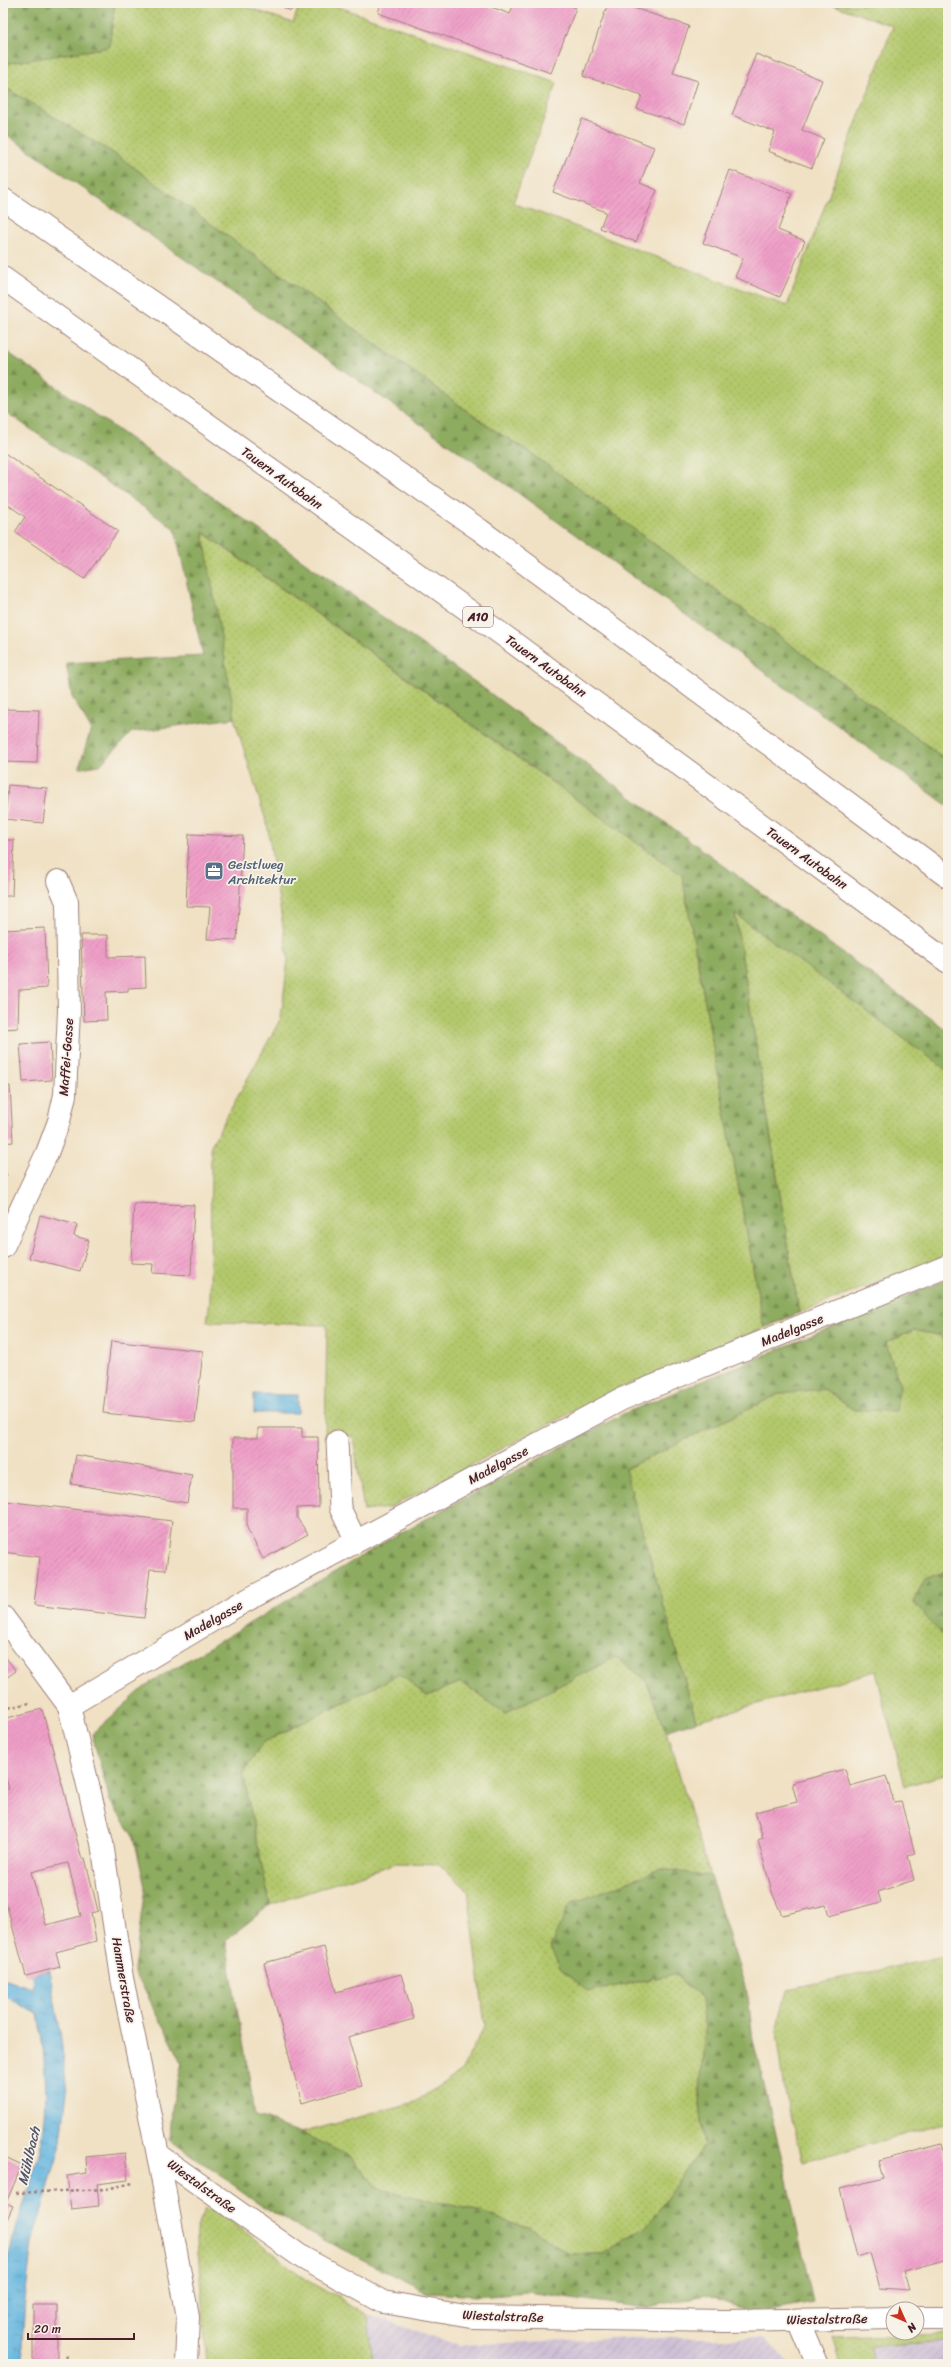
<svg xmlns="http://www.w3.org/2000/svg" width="951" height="2367" font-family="Sriracha,sans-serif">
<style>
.industrial{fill:url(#industrial-furrows)}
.grass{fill:url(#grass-dots);stroke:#7e744c}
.forest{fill:url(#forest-firs);stroke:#6c6646}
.water{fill:url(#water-ripples);stroke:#566a85}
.building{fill:url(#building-hatch);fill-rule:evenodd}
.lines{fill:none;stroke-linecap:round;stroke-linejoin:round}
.lane-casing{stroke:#9d8078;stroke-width:23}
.street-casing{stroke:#9d8078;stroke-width:24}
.secondary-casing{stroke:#9d8078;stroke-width:24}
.highway-casing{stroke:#9d8078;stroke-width:24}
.path{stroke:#9d8078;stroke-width:2.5;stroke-dasharray:3 3;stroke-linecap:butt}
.lane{stroke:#fff;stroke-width:21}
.street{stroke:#fff;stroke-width:22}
.secondary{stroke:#fff;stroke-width:22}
.highway{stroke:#fff;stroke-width:22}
.labels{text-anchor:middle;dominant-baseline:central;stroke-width:3.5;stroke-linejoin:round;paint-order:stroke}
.shield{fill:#f7f3e8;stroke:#7e5f64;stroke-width:1}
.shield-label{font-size:12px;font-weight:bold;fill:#4a1f2b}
.street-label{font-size:13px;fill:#4a1f2b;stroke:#f7f3e8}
.service-label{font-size:13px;fill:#4e5e75;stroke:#f7f3e8;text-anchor:start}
.water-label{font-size:14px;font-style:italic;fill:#53546a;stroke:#f7f3e8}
</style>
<defs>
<pattern id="industrial-furrows" width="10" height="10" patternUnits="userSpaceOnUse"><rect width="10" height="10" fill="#ccbed4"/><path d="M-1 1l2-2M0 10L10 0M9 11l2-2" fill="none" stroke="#b1a3b6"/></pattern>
<pattern id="grass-dots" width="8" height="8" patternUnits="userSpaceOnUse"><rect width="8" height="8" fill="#b3c86c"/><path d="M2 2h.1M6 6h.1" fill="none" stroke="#9bab5e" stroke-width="1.8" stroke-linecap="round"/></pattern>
<pattern id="forest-firs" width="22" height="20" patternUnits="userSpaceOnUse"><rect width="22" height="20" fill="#8eac60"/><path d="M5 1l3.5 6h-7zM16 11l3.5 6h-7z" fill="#768b4f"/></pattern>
<pattern id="water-ripples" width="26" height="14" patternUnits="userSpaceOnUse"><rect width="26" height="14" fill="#63b5df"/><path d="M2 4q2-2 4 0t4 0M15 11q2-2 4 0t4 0" fill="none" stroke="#5493b5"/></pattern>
<pattern id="building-hatch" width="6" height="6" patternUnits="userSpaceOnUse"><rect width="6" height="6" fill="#ef9fc8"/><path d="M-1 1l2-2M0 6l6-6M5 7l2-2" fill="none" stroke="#ce88ac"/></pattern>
</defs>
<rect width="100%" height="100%" fill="#f7f3e8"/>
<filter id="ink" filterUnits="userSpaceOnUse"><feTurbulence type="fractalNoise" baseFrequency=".025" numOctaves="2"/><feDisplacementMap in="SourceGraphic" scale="8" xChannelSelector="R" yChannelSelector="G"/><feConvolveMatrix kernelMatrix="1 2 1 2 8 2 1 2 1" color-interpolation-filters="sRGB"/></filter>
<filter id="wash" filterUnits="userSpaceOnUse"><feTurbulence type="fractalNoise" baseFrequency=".012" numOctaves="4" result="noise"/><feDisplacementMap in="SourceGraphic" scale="16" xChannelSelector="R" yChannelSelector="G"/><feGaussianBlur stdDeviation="0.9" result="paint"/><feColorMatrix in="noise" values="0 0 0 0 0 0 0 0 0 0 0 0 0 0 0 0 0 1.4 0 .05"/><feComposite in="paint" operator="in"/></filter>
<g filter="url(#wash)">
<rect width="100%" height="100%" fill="#f0e1c4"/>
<path class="industrial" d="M368,2315L459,2345L610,2338H764L789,2364H373Z
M948,2334V2364H840L832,2337Z"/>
<path class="grass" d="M115,3H235L293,23L300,3H327L557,83L513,203L787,306L893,26L833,5L948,3V761L528,451L489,427L118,156L3,86V64L109,47Z
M202,532L682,875L764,1328L607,1394L389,1508L364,1511L353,1436L325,1438L327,1325L207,1322L210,1299L211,1145L281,1018L288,959L267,824L234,718Z
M735,913L948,1071V1255L799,1313Z
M914,1330L942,1336L948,1370V1570L925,1579L913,1602L948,1642V1774L905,1786L876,1671L696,1721L625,1469L781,1393L824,1389L854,1410L900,1386L886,1343Z
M616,1657L646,1680L666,1731L710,1876L661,1869L588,1992L674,1974L702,1998L705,2030L699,2104L704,2145L648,2225L603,2254H569L530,2228L478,2211L379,2189L351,2157L301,2133L415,2102L461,2071L485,2025L468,1890L439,1864L396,1863L270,1905L243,1774L262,1743L400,1674L427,1696L461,1682L505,1713Z
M948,1956V2123L803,2162L785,2092L777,2031L787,1989Z
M205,2209L221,2213L303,2277L368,2315L373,2364H207L196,2228Z
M946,2334L948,2341L870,2346L875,2364H840L832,2337Z"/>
<path class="forest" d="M3,3H115L109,47L3,64Z
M3,86L118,156L489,427L528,451L948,761V806L510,487L3,132Z
M3,349L475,682L948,1031V1071L735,914L799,1313L764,1328L682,875L203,532L235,718L132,732L100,765L79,768L91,729L72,697L66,663L203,656L175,529L3,410Z
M948,1279V1370L942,1336L914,1330L886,1343L900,1386L896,1411L854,1410L824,1389L781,1393L625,1469L696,1721L666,1731L646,1680L616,1657L505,1713L461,1682L427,1696L400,1674L262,1743L243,1774L270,1905L226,1940C234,1999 247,2057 255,2116L301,2133L351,2157L379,2189L478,2211L530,2228L569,2254H603L648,2225L704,2145L699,2104L705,2030L702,1998L674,1974L588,1992L561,1969L550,1947L570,1904L661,1869L710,1876L748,1996L753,2040L784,2167L813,2302L753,2313L705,2295L645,2308L527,2292L478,2296L429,2293L292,2224L261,2205L170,2139L172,2108L182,2062L134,1970L145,1887L134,1838L110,1801L92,1734L148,1684L245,1626L398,1534L625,1413Z
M948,1570V1642L913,1602L925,1579Z"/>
<path class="water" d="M254,1394L298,1395V1413H254Z
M49,1970L60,2031L67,2092L60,2148L32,2243L25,2300L22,2344L24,2364H4C4,2334 1,2303 6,2273C12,2227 33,2186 42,2141C49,2103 45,2053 38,2014L3,1995V1979L33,1988L32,1975Z"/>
<g id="blocks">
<path class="building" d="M285,3H294L291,11L284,8Z
M381,3H481L510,14L514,3H563L576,8L551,73L378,13Z
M608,3H618L689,26L673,73L698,81L684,124L637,109L642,95L583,76Z
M756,54L822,80L802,130L824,139L812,168L768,151L775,132L732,115Z
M582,119L654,147L640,183L657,190L636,242L600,228L606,212L553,192Z
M730,170L792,194L778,230L805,241L780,297L735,277L743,258L703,243Z
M3,452L118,531L84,579L15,532L25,517L3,501Z
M3,709L39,710L37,763L3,762Z
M8,785L47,788L43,823L5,819Z
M189,834L243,836L237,940L207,939L210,907L186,906Z
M3,840H14L12,896H3Z
M45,928L47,988L19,990L18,1028L3,1029V930Z
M81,935H108V957L145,956L146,987L128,988V991L106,992L107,1020L84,1021Z
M50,1042L52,1080L23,1082L20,1044Z
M10,1086L13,1142L3,1143V1087Z
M3,1172L7,1174L3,1184Z
M134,1203L194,1205L191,1275L152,1273L153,1264L131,1263Z
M40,1215L77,1225L74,1236L89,1240L80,1271L29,1258Z
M111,1341L203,1351L195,1422L103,1413Z
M258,1428H302V1437H318L319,1507L297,1508V1518L308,1534L263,1559L247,1528V1508H233V1438H258Z
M76,1455L192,1475L187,1503L71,1484Z
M5,1501L172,1521L166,1570L150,1569L144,1618L34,1605L40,1557L3,1552Z
M3,1654L16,1671L3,1680Z
M42,1709L82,1859L85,1858L98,1911L91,1913L96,1941L56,1952L60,1967L26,1976L3,1892V1790L9,1789L3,1767V1719ZM68,1863L81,1916L46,1925L31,1872Z
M845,1769L850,1786L886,1776L894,1802L901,1801L915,1854L908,1856L914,1880L878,1892L881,1902L829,1916L826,1905L782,1915L773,1895L758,1840L763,1838L755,1812L797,1802L792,1783Z
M324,1947L336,1992L401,1974L414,2019L348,2037L362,2086L302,2103L264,1963Z
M941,2144L945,2160H948V2259L904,2271L910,2290L880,2288L870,2253L857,2257L840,2189L884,2178L879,2161Z
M125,2153L128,2180L97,2184L99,2206L71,2209L67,2176L87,2173L86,2157Z
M3,2156L22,2165L6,2203L13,2206L3,2228Z
M33,2305H57V2364H33Z"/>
</g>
</g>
<g filter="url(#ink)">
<use href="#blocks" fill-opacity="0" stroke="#9d8078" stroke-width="1"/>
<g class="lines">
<g class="lane-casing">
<path id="lane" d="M337,1441L340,1508L356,1541
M798,2319L817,2364"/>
</g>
<g class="street-casing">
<path id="street" d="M3,1247L47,1153L59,1121L65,1095L69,1011L67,902L58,881
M69,1706L236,1606L622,1399L948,1266
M158,2155L188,2317L186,2364"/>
</g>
<g class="secondary-casing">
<path id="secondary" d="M3,1617L69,1706L102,1843L122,1978L158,2155L303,2258L383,2302L471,2317L725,2321L893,2318
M917,2318H948"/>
</g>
<g class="highway-casing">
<path id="highway" d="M3,199L480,530L948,877
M3,278L507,638L948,962"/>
</g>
<path class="path" d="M795,3H815
M3,1709L30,1703
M16,2193L106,2189L133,2183
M66,2364L67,2353"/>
<use href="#lane" class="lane"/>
<use href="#street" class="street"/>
<use href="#secondary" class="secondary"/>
<use href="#highway" class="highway"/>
</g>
</g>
<defs>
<g id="office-square" transform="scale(1)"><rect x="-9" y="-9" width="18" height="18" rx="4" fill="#5c6f8a" stroke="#f7f3e8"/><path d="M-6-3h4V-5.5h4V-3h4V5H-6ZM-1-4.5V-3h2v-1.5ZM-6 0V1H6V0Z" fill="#fff"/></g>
</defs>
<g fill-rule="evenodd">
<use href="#office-square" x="214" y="871"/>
</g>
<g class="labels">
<rect class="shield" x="463" y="607" width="30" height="20" rx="3"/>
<g class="shield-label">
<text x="478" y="617">A10</text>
</g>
<g class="street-label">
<text transform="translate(282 478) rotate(36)">Tauern Autobahn</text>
<text transform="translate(546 666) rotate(36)">Tauern Autobahn</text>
<text transform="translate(807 858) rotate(36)">Tauern Autobahn</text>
<text transform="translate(66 1057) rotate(-86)">Maffei-Gasse</text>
<text transform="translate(792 1330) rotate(-22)">Madelgasse</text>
<text transform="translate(498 1465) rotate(-28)">Madelgasse</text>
<text transform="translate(213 1620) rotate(-30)">Madelgasse</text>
<text transform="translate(124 1980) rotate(80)">Hammerstraße</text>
<text transform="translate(202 2186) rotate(36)">Wiestalstraße</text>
<text transform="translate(503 2316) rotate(2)">Wiestalstraße</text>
<text transform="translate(827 2319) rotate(-1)">Wiestalstraße</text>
</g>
<g class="service-label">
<text x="228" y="864">Geistlweg<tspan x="228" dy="15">Architektur</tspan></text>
</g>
<g class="water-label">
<text transform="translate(29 2156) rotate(-77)">Mühlbach</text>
</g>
</g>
<rect width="951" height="2367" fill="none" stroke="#f7f3e8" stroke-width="16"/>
<g transform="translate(905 2321) rotate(135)"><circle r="19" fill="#f7f3e8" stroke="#b29e9c"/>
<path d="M0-3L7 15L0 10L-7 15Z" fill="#c8321e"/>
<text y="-6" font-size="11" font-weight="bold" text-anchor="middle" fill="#4a1f2b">N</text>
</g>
<path d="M28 2333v6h106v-6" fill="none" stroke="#4a1f2b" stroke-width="2"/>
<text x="34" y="2333" font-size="12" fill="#4a1f2b" stroke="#f7f3e8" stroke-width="3" paint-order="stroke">20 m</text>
</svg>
